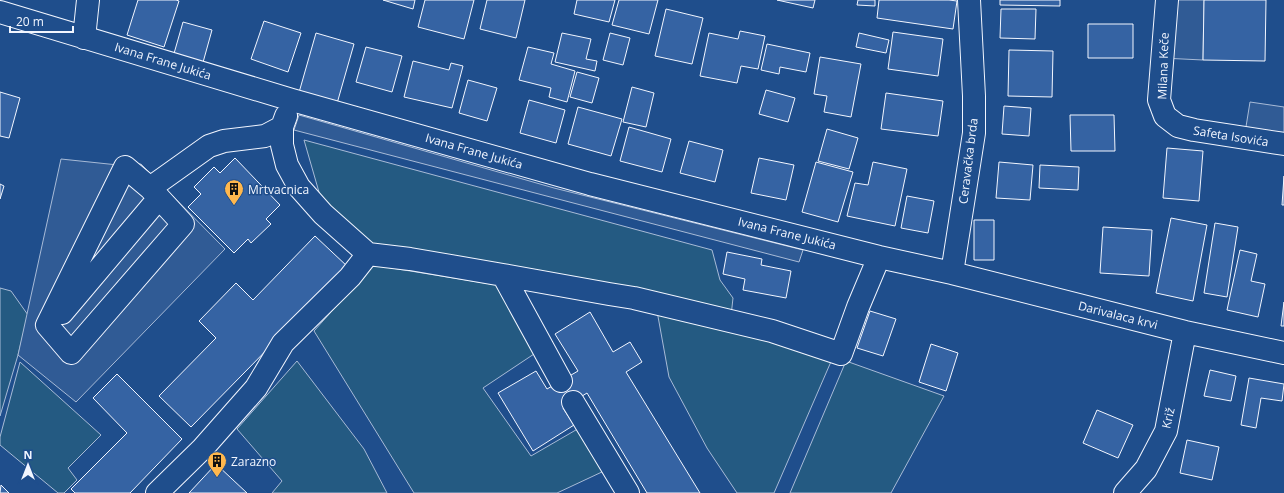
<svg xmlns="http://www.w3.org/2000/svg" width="1284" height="493" font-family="'Open Sans',sans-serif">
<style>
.green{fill:#245a82;stroke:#a8bbd7}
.parking{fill:#305b95;stroke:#a8bbd7}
.building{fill:#3563a3;stroke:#f2f6ff}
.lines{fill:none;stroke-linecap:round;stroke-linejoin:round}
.minor-casing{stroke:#f2f6ff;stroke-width:24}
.minor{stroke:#1f4e8c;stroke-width:22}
.labels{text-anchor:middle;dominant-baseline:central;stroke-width:3;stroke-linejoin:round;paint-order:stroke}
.street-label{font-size:12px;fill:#f2f6ff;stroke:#1f4e8c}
.poi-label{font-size:12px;fill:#f2f6ff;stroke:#1f4e8c;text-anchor:start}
</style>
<rect width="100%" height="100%" fill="#1f4e8c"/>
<path class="green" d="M304,140L712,250L720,280L733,298L731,316L367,245L323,206Z
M373,265L497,285L537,352L483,388L531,456L581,427L604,471L557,493H414L314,331Z
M0,288L11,291L28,315L18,355L0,416Z
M657,311L833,357L774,493H737L707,448L669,377Z
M297,361L364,449L387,493H272L282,481L237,429Z
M846,361L944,396L891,493H790Z
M20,362L101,435L68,468L77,480L64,493H58L0,445V437Z"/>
<path class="parking" d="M1167,0H1204L1203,60L1162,58Z
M1250,102L1284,107V144L1244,139Z
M299,115L554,188L803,250L799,262L294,130Z
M61,159L118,165L141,164L225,249L76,402L18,355Z"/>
<path class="building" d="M138,0H176L179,1L164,47L127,35Z
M383,0H415L413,9Z
M425,0H474L464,39L418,27Z
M487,0H525L516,38L480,29Z
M577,0H615L609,22L574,14Z
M619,0H658L649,34L612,25Z
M777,0H815L813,8Z
M858,0H875V6L857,5Z
M879,0H949L957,1L953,29L877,18Z
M1000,0H1060V6L1000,5Z
M1204,0H1266L1265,61L1203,60Z
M666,9L703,18L692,64L655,56Z
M1001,9H1036L1035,39L1000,38Z
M264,21L301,33L288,72L251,59Z
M183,22L212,30L202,66L173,57Z
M1088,24H1133V58H1088Z
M740,31L765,36L758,69L741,66L737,83L700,76L709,33L738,39Z
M893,32L943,39L938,76L888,69Z
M316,33L354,44L336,107L298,96Z
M562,33L591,39L586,59L597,61L595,71L555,62Z
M610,33L630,38L623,65L603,60Z
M859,33L889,40L886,53L856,47Z
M767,44L810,53L806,72L780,67L779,74L761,70Z
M366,47L402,56L392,92L356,82Z
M528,47L554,53L551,64L575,71L567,102L549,97L551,88L519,80Z
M1009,50L1053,51L1052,97L1008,96Z
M820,57L861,64L851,117L824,112L827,96L814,94Z
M413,61L449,70L451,63L463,66L452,108L404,97Z
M577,72L599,78L592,103L570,97Z
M468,80L497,88L487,121L459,113Z
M632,87L654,93L646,127L623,122Z
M766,90L795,98L788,122L759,114Z
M0,92L20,98L9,138L0,136Z
M886,93L943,101L938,136L881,129Z
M529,100L565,110L556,143L520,133Z
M1004,106L1031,108L1029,136L1002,134Z
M578,107L622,119L611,156L568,144Z
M1070,115H1114L1115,151H1071Z
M629,127L671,139L662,172L620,161Z
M827,129L858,138L849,169L818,161Z
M689,141L723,150L715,182L680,173Z
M1167,148L1203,151L1199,201L1163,198Z
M235,158L280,205L266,219L271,224L251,243L248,239L234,253L188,207L201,194L194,187L214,167L220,173Z
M759,158L794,165L786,200L751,193Z
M816,162L853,172L838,222L802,212Z
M873,162L907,169L895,226L847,216L855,183L868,185Z
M999,162L1033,165L1030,200L996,198Z
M1040,165L1079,167L1078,190L1039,188Z
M1284,176V205H1282Z
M0,184L4,186L0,199Z
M907,196L934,201L928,233L901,228Z
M1171,218L1207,225L1193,301L1156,293Z
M974,220H994V260H974Z
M1215,223L1238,227L1227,297L1204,293Z
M1103,227L1152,230L1149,276L1100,273Z
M315,236L348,267L191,427L159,396L216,338L199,321L236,283L253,300Z
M1240,250L1257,254L1251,281L1265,284L1258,317L1227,310Z
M727,252L762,259L761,265L791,271L786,298L743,290L745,279L723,274Z
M1284,302V326H1281Z
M870,311L896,319L883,356L857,348Z
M590,312L613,352L630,342L642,362L626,372L700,493H647L587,393L563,408L574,425L533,451L498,393L536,371L547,389L578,371L555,334Z
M931,344L958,353L946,391L919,382Z
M1210,370L1236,376L1231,401L1204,396Z
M117,374L182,439L130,493H75L71,489L127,433L93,398Z
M1249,378L1284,384L1282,401L1261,398L1256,428L1241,425Z
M1097,410L1133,425L1118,458L1083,443Z
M1187,440L1219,447L1212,480L1180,473Z
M216,464L247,493H189Z
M1,485L9,493H0Z"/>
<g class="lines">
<g class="minor-casing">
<path id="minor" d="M1167,0L1159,100L1165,116L1178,126L1194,130L1284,144
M0,12L292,100L590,184L879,257L952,273L1185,332L1284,353
M84,38L88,0
M282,127V145L287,165L299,187L323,214L368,254L410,259L503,275L609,294L634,298L772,331L841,354L858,307L879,257
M150,188L183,224L71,353L47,325L125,167L150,188L209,146L224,141L265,136L282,127L286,116
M952,273L974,133V96L969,0
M503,275L561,381
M62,313L159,198
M573,402L628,493
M157,493L203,448L256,388L283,343L350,277L368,254
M1125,493L1146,469L1166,431L1185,332"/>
</g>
<use href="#minor" class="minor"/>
</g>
<defs>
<g id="building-pin" transform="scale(1)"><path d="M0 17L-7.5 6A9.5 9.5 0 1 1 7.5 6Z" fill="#ffb74d" stroke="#1f4e8c"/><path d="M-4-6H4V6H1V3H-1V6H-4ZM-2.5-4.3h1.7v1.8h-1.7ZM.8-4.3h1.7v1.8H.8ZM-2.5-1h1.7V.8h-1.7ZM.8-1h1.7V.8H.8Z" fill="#111"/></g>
</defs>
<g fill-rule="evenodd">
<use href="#building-pin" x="234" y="189"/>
<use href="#building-pin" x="217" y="461"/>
</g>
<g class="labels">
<g class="street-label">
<text transform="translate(163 61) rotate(17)">Ivana Frane Jukića</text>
<text transform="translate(1163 66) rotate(-88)">Milana Keče</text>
<text transform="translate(1231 136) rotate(9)">Safeta Isovića</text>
<text transform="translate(474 151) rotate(16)">Ivana Frane Jukića</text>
<text transform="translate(968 161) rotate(-83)">Ceravačka brda</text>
<text transform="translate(787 233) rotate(14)">Ivana Frane Jukića</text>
<text transform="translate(1118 315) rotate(14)">Darivalaca krvi</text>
<text transform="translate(1168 418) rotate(-77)">Križ</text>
</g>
<g class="poi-label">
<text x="248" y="189">Mrtvacnica</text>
<text x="231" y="461">Zarazno</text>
</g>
</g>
<g transform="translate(28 465)" stroke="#1f4e8c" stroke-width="3" paint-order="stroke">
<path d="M0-3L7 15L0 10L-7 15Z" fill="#f2f6ff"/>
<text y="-6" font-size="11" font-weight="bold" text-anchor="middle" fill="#f2f6ff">N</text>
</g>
<path d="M10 26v6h63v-6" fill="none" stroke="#f2f6ff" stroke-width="2"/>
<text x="16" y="26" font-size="12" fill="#f2f6ff" stroke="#1f4e8c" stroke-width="3" paint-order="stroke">20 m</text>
</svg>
